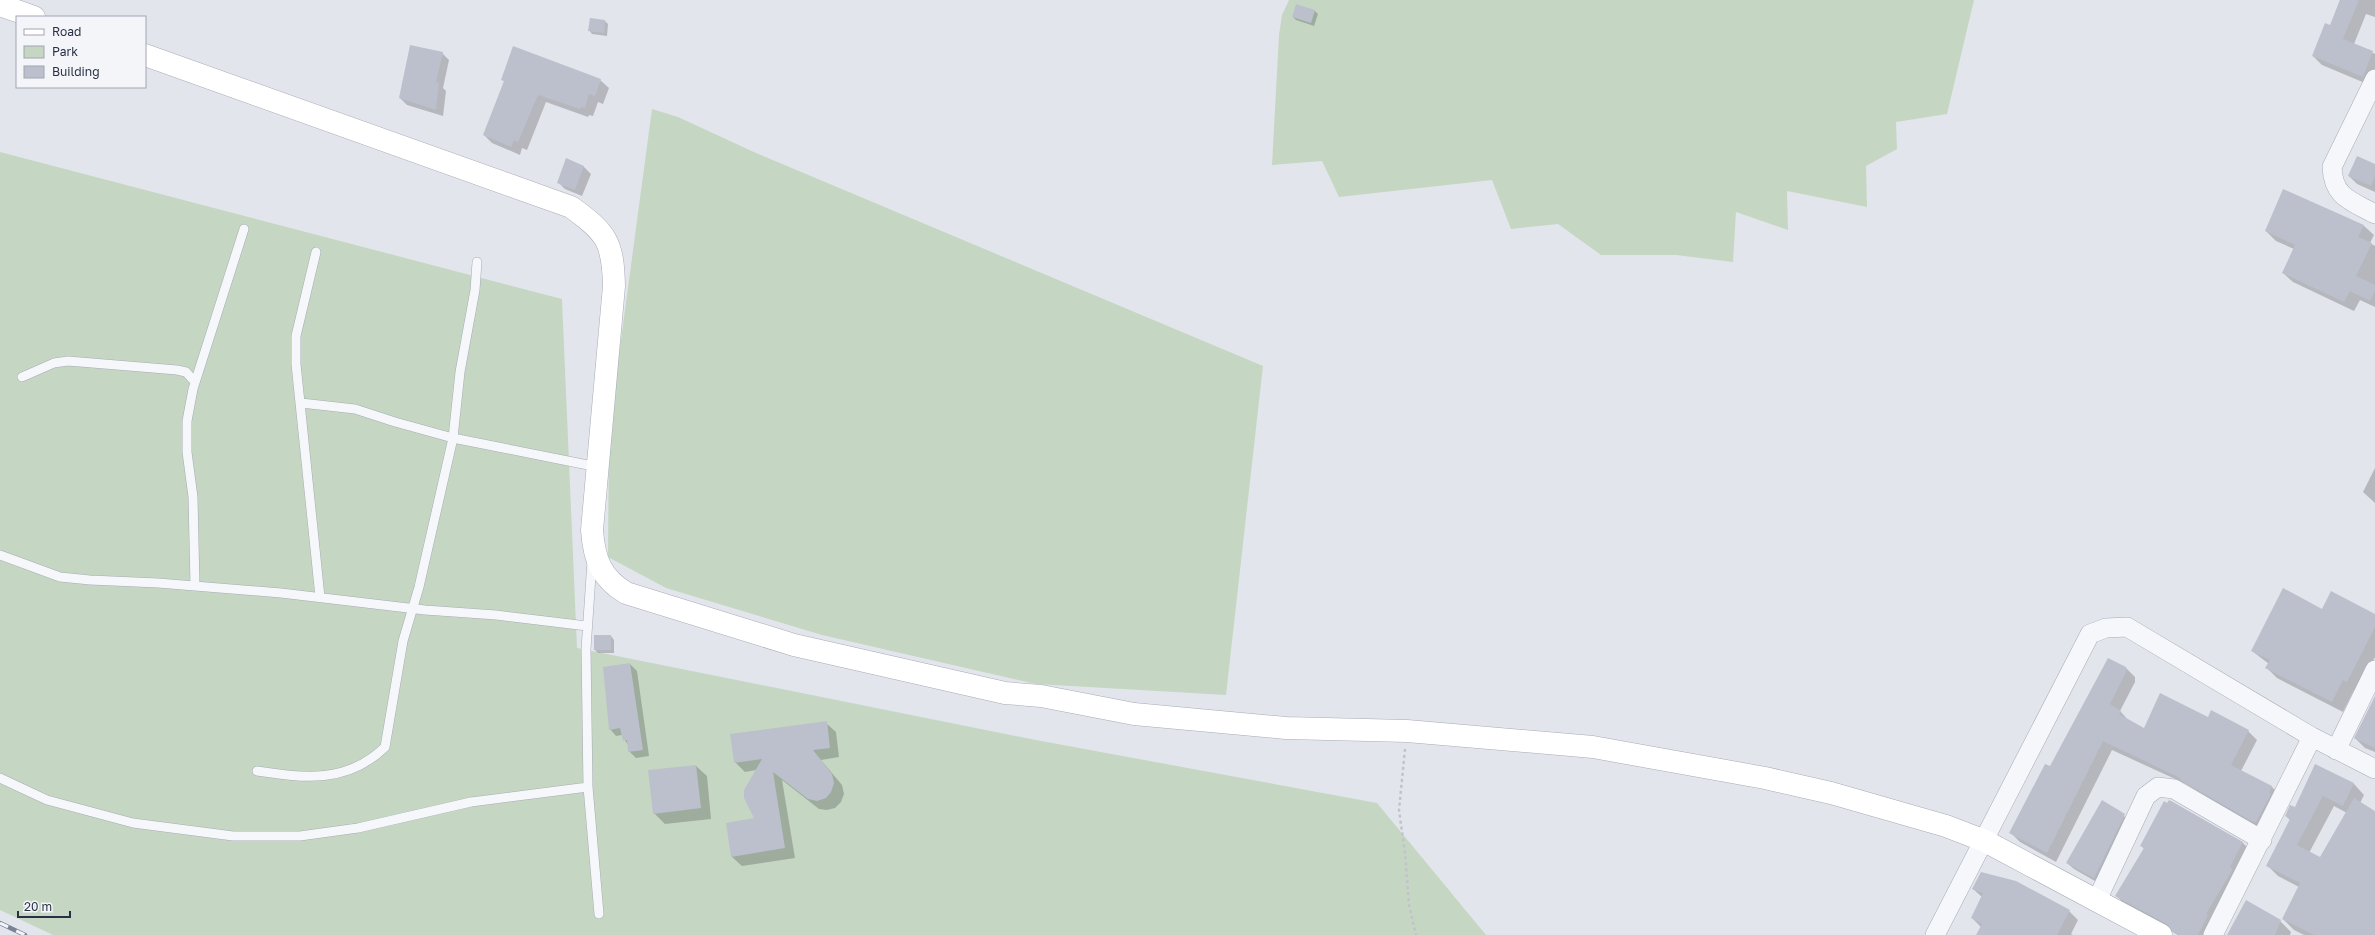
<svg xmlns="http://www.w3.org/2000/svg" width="2375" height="935" font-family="'Golos Text',sans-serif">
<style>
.green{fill:#c5d7c3}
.shadow{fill:#0003;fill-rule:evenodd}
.building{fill:#bcc0cc}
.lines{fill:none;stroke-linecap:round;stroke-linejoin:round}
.lane-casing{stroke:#a7abb7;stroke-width:10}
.street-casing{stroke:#a7abb7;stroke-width:20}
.secondary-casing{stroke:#a7abb7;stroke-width:23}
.path{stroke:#c1c3cb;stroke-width:2.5;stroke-dasharray:3 3;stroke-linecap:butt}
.lane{stroke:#f6f7fa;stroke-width:9}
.street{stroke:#f6f7fa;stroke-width:19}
.secondary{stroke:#fff;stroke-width:22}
.rail-casing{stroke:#7b8297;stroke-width:4.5}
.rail{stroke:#f3f5f9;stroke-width:3;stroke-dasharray:9;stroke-linecap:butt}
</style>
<rect width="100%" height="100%" fill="#e3e5ec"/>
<path class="green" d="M1289,0H1974L1947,114L1896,122L1897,149L1866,166L1867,207L1787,191L1788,230L1736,212L1733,262L1676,255H1601L1558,224L1511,229L1492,180L1339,197L1322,161L1272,165L1279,35L1282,15Z
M652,109L678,117L756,153L1263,366L1226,695L1036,684L822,635L666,588L608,557L609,429Z
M0,152L562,299L577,648L1036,740L1377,803L1486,935H53L0,910Z"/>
<path class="shadow" d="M2340,0H2375V17L2366,14L2354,44L2375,54V79L2372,86L2322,65L2313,56L2330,27Z
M1315,11L1318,14L1314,26L1296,20L1293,17Z
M605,21L608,24L607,36L592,34L589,30Z
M442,53L449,60L443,88L446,91L443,116L407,105L400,98Z
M600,80L609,88L603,104L598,102L593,116L589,115L588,117L546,102L527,150L522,148L520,155L492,143L484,135L505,82Z
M567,160L584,167L591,174L582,196L565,189L558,182Z
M2375,164V192L2357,184L2349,176Z
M2364,226L2374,235L2370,243L2375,246V307L2360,300L2354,311L2293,282L2283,273L2294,249L2276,241L2266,231Z
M2375,468V503L2363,492Z
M2322,610L2375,615V657L2357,691L2354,690L2343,712L2277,678L2267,668L2269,664L2252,651Z
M611,636L614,640V653H598L595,650Z
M630,664L637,671L649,756L636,758L629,751L628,745L622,735L616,736L610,729Z
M2126,668L2135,677V682L2120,711L2129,721L2144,729L2209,718L2248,731L2257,740L2241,771L2272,787L2281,796L2263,831L2186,784L2112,750L2056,862L2020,842L2011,833L2050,767Z
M2375,705V752L2365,748L2355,738Z
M826,723L836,732L839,757L821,760L842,785L844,794L841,802L835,808L827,810L819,809L782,780L795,858L742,866L732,857L755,819L756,770L745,772L735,762Z
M696,766L707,776L711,819L665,824L654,813Z
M2315,766L2354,784L2364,795L2360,803L2375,812V935H2304L2294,930L2283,919L2299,887L2278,876L2267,865L2290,820L2286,816L2295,809ZM2334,806L2347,813L2320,858L2309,853Z
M2171,801L2243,843L2252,852L2212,935H2178L2126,906L2117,896L2144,849L2142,846Z
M2103,802L2131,821L2100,884L2074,869L2067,863Z
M1973,889L2069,911L2078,920L2071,934L2073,935H1977L1981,927L1972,918L1982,897Z
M2280,921L2291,932L2290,935H2229Z"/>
<path class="building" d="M2340,0H2359L2343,39L2373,51L2363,77L2312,56L2325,23L2330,25Z
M1296,4L1315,10L1311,23L1292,17Z
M590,18L605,20L604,33L588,31Z
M410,45L443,52L436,82L439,83L436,110L399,98Z
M513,46L601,79L595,96L589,94L585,108L581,107L580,109L538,95L518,142L514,140L511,147L483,135L504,81L501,80Z
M2357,156L2375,164V176L2371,186L2348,176Z
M566,158L584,166L575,190L557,183Z
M2283,189L2364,225L2358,237L2372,243L2356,276L2375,285V291L2370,301L2350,291L2344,302L2282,273L2295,245L2265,231Z
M2283,588L2322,609L2331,591L2375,614V627L2347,682L2343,680L2332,702L2265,668L2270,660L2251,651Z
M594,635H611V650H594Z
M2108,658L2126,667V672L2110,704L2121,711L2119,714L2144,728L2160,693L2208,717L2211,710L2249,730L2231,765L2272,786L2269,793L2271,794L2256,822H2253L2179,779L2180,778L2103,741L2047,853L2009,833L2045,764L2050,766Z
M630,663L643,750L628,752L627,740L623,741L620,728L609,730L603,667Z
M2375,696V748L2354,738Z
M827,721L830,748L813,750L832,774L834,783L831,792L826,798L817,801L808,799L773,772L785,848L731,857L726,823L754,818L744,798V790L762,759L734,763L730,734Z
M2315,764L2354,783L2343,806L2323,796L2297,845L2320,857L2354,798L2375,811V935H2314L2282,919L2300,883L2266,866L2290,819L2285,816L2290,805L2295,807Z
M696,765L701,808L653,814L648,770Z
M2102,800L2125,814L2094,878L2066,863Z
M2169,800L2243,842L2230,867L2233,869L2206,914L2208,915L2198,935H2180L2172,931L2167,924L2115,896L2144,848L2140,846L2164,801L2167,803Z
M1981,872L2016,881L2070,910L2057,935H1976L1982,924L1971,918L1983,893L1972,889Z
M2246,900L2281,920L2275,935H2227Z"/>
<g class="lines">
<g class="lane-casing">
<path id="lane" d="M316,252L296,336V364L320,597
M22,377L54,363L68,361L177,370L186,372L195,382
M301,403L355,409L395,422L453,438L598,467
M0,555L60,577L90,580L158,583L281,593L425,610L496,615L587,626
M592,561L586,649L588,787L599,914
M195,586L193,497L187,452V421L193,389L244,229
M257,771C304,778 347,784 385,747L403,641L419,587L453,438L460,372L475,290L477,262
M0,778L47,800L133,823L233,836H300L358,828L471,802L588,787"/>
</g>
<g class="street-casing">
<path id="street" d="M2375,79L2332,167C2333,197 2351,201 2375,214
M2336,750L2375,670
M2096,902L2146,796L2158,787L2174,789L2262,840
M1935,935L2090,634L2106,628L2127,627L2312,737L2375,769
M2213,935L2312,737"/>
</g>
<g class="secondary-casing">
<path id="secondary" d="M0,5L34,17
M145,55L571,207C607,233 613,242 614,286L592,530C594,559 601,578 626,593L794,645L1005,693L1041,696L1134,714L1286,728L1407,731L1593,747L1765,778L1831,793L1946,826L1985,841L2161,935"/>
</g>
<path class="path" d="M1405,749L1399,810L1405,853L1409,905L1416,935"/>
<use href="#lane" class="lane"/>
<use href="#street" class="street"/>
<use href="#secondary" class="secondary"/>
<g class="rail-casing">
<path id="rail" d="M0,923L25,935"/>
</g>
<use href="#rail" class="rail"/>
</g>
<rect x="16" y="16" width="130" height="72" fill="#f3f5f9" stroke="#a2a6b1"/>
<rect x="24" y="29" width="20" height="6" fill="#ffffff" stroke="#a2a6b1"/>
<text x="52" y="36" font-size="12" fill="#293046">Road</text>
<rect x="24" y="46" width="20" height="12" fill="#c5d7c3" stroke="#a2a6b1"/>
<text x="52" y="56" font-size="12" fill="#293046">Park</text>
<rect x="24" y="66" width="20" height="12" fill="#bcc0cc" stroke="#a2a6b1"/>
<text x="52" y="76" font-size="12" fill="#293046">Building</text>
<path d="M18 911v6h52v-6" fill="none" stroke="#293046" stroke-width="2"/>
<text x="24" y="911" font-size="12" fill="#293046" stroke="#f3f5f9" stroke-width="3" paint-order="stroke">20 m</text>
</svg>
